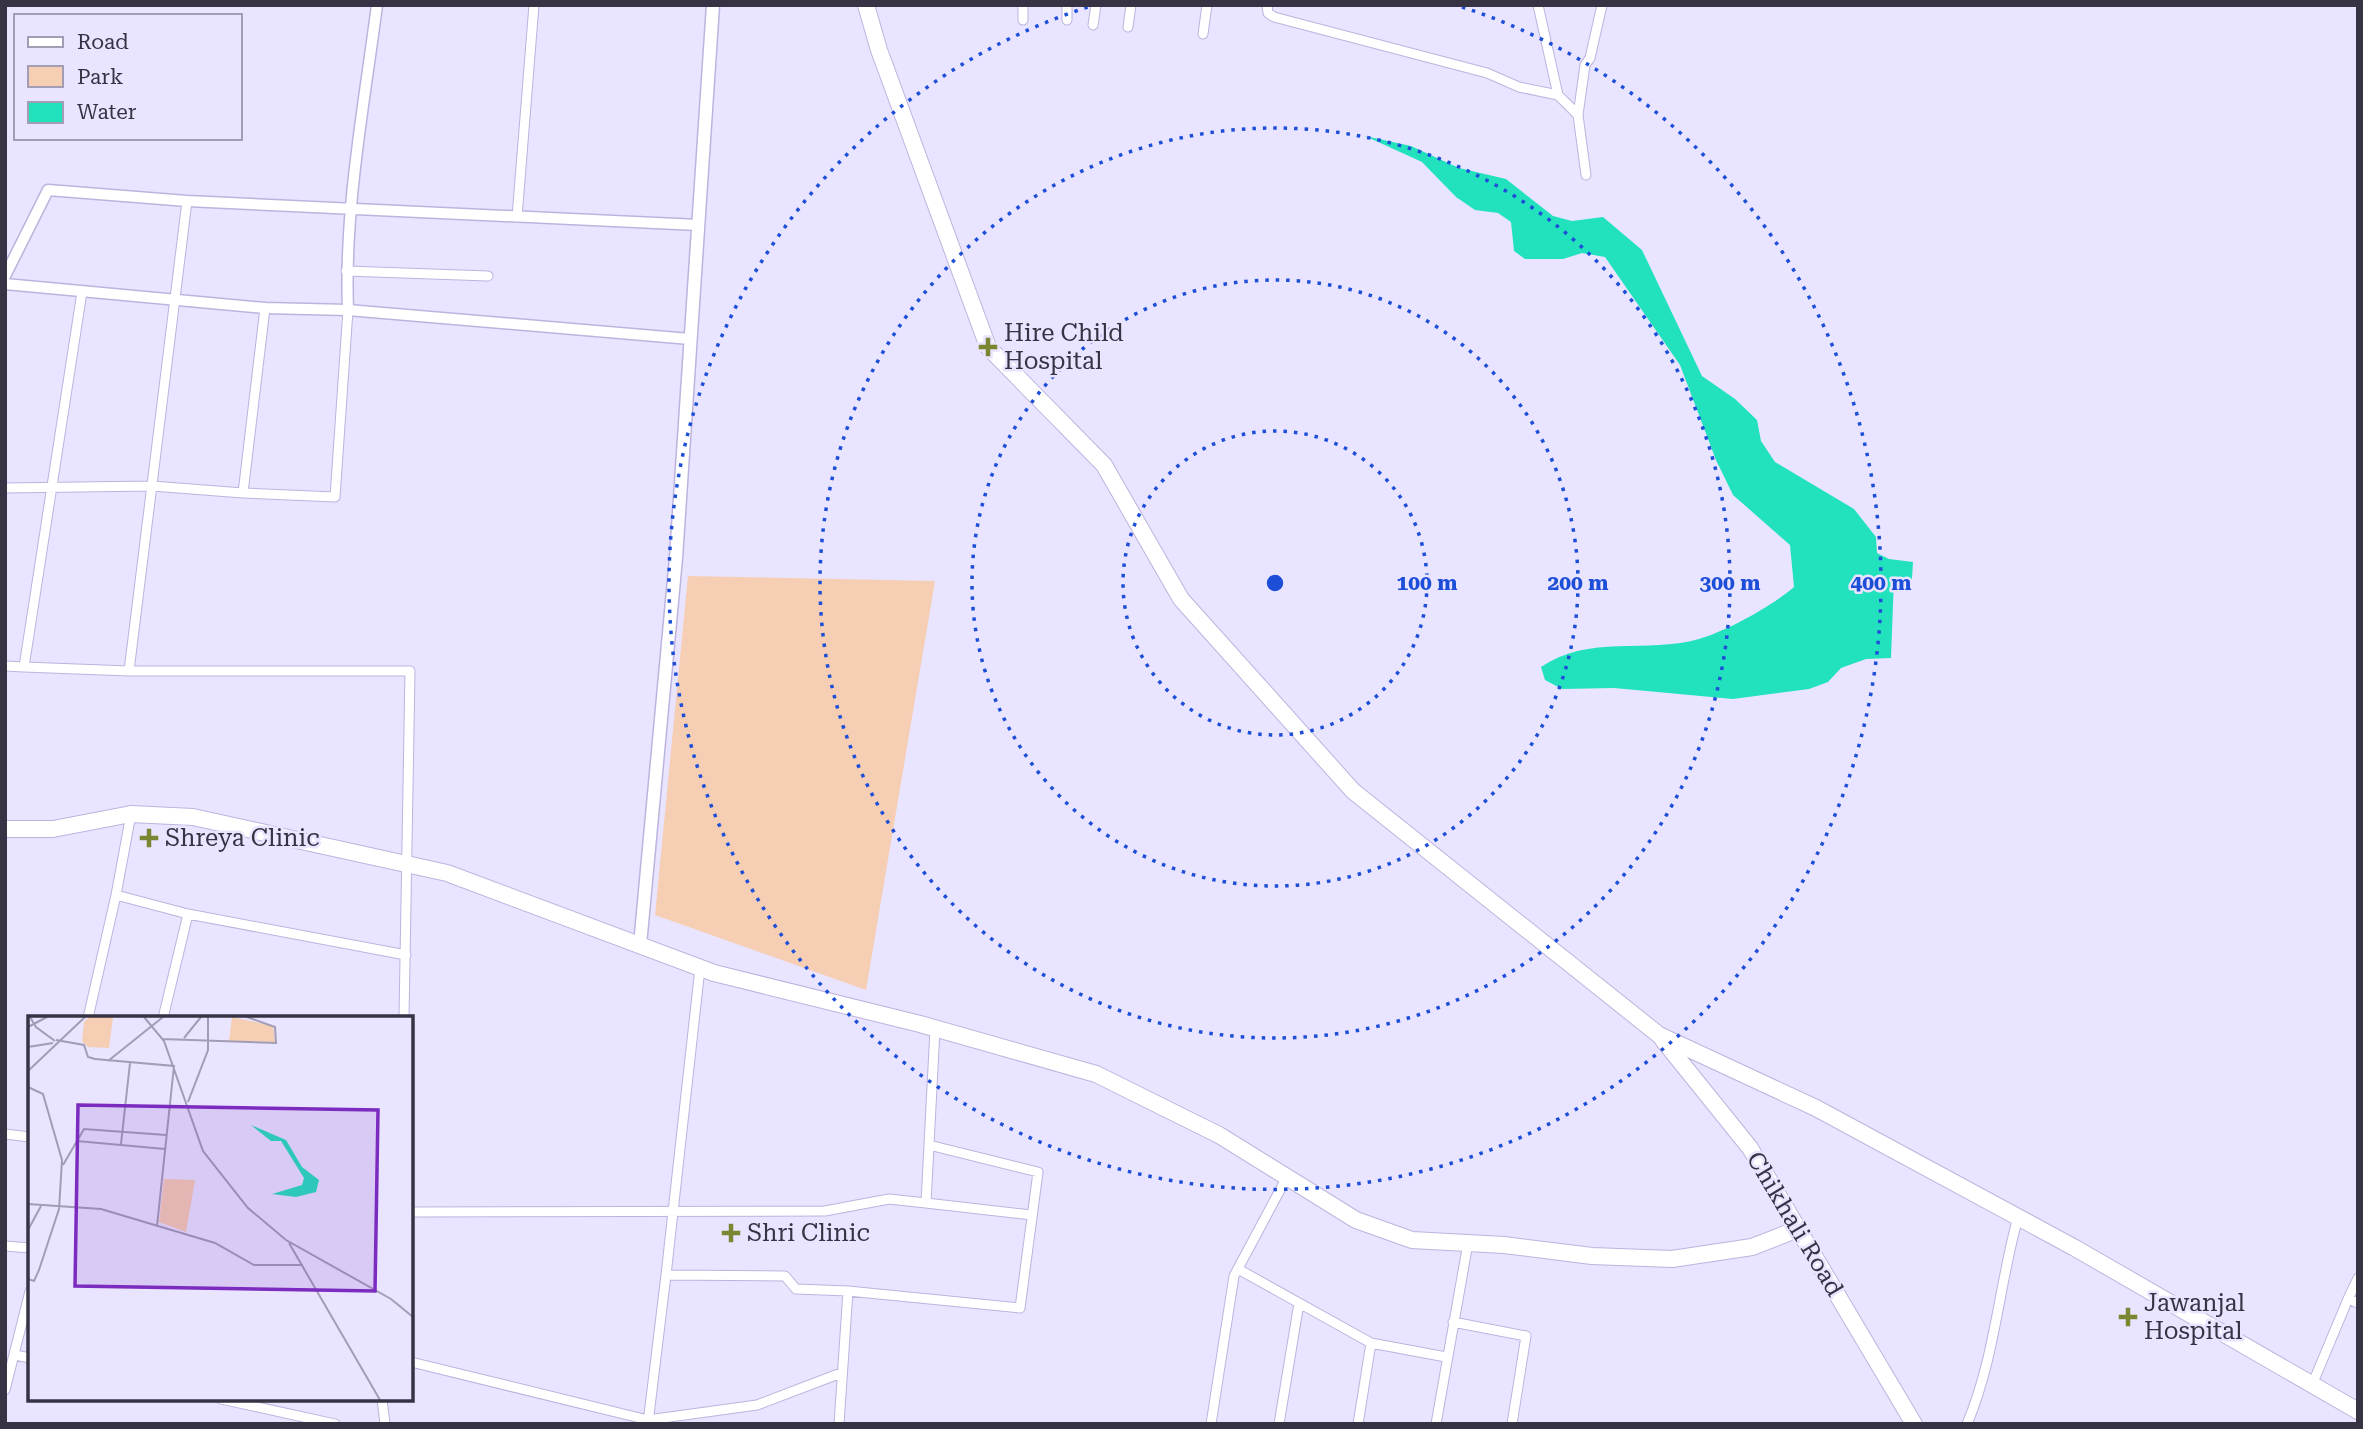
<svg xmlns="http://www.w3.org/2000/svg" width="2363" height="1429" font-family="'Roboto Serif',serif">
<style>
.green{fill:#f6ceb3}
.water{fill:#22e2bd}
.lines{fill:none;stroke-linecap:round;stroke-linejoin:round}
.minor-casing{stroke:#bdb4de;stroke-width:11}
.tertiary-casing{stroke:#bdb4de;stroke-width:13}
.secondary-casing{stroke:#bdb4de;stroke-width:15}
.trunk-casing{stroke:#bdb4de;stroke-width:18}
.minor{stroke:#fff;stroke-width:9}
.tertiary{stroke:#fff;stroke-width:10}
.secondary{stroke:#fff;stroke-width:12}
.trunk{stroke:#fff;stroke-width:16}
.ring{fill:none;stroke:#1d4ed8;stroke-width:3.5;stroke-dasharray:3.5 7}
.poi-dot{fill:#7c8531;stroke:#e9e4ff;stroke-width:2.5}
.labels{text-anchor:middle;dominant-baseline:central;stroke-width:5;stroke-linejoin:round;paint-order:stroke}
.poi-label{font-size:24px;fill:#373345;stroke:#e9e4ff;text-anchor:start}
.street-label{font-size:24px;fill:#373345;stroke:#e9e4ff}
.inset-road{fill:none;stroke:#a29db5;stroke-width:2}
.view{fill:#7b2cbf;fill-opacity:0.15;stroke:#7b2cbf;stroke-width:3.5}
.inset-edge{fill:none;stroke:#373345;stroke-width:3.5}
.centre{fill:#1d4ed8;stroke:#e9e4ff;stroke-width:3.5}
.ring-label{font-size:21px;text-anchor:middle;font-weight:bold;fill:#1d4ed8;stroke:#e9e4ff;stroke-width:5;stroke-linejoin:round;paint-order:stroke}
</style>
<rect width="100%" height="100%" fill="#e9e4ff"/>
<path class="green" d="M688,576L935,581L866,990L655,915Z"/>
<path class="water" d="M1365,136L1411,146L1459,168L1506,179L1553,216L1572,221L1603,217L1642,250L1702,376L1735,399L1757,420L1761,441L1775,462L1854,509L1876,537L1877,553L1889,559L1913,562L1912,579L1894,578L1891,658L1866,659L1841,668L1828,682L1809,689L1733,699L1614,688L1562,689L1545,680L1541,667C1589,634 1646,654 1699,639C1727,631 1772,606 1794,587L1790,545L1733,495L1716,460L1680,365L1605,257L1582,253L1563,259H1525L1514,251L1511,222L1498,213L1475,210L1456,197L1422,162Z"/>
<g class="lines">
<g class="minor-casing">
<path id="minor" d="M1267,5L1268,13L1274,17L1487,73L1519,87L1558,95L1578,115L1586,175
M1538,5L1558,95
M1023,20V5
M1067,20V5
M1093,25L1096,5
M1128,27L1131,5
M1203,34L1207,5
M1578,115L1585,65L1590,58L1602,5
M517,217L534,5
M346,271L488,276
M82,292L24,667L129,671L187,201
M265,308L243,493L335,497L348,310
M5,488L152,486L243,493
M5,666L24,667
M129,671H410L404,1018
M131,814L116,895L188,914L163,1018
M188,914L406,955
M700,968L666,1275L785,1276L796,1289L848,1291L839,1424
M88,1018L116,895
M5,1134L30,1137
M929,1145L926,1203L1032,1215
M411,1212L825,1211L889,1199L926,1203
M5,1246L30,1248
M1238,1269L1371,1343L1446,1357
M848,1291L1020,1308L1038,1172L929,1145L935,1029
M2348,1299L2358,1278
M1453,1322L1526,1336L1512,1424
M15,1355L30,1358
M411,1362L648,1420L757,1405L841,1373
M2312,1385L2348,1299L2358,1303
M5,1390L30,1291
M221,1399L335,1424
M382,1399L385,1424
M648,1423L666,1275
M1211,1424L1234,1276L1287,1177
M1279,1424L1299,1303
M1358,1424L1371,1343
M1436,1424L1468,1243
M1967,1424C1995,1358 1999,1285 2018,1217"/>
</g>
<g class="tertiary-casing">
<path id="tertiary" d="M5,276L48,190L187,201L698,225
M5,284L265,308L348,310L690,339
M348,310C344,209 364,106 377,5"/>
</g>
<g class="secondary-casing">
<path id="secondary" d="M640,945L676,558L713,5"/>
</g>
<g class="trunk-casing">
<path id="trunk" d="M866,5L879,50L988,347L1104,465L1181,599L1353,791L1659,1035L1816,1108L2075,1248L2358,1411
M5,829H53L131,814L193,817L447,873L714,973L920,1024L1096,1074L1219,1135L1356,1220L1412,1240L1504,1245L1592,1256L1672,1259L1752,1247L1798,1229
M1663,1040L1750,1148L1914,1424"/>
</g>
<use href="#minor" class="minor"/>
<use href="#tertiary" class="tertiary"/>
<use href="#secondary" class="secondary"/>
<use href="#trunk" class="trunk"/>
</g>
<g class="ring">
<circle cx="1275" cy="583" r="152"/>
<circle cx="1275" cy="583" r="303"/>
<circle cx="1275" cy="583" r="455"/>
<path d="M1462 7A606 606 0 1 1 1088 7"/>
</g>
<g class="poi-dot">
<path d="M984.5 336.5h7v7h7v7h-7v7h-7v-7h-7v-7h7z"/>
<path d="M145.5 827.5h7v7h7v7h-7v7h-7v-7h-7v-7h7z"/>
<path d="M727.5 1222.5h7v7h7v7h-7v7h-7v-7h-7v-7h7z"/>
<path d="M2124.5 1306.5h7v7h7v7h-7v7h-7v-7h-7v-7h7z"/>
</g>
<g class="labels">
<g class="poi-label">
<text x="1004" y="333">Hire Child<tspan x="1004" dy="28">Hospital</tspan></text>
<text x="165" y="838">Shreya Clinic</text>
<text x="747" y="1233">Shri Clinic</text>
<text x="2144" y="1303">Jawanjal<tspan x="2144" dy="28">Hospital</tspan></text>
</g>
<g class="street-label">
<text transform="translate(1795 1224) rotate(59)">Chikhali Road</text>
</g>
</g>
<g transform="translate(28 1016)">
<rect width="385" height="385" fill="#e9e4ff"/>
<path d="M61,1H85L81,32L60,31L54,25L56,6ZM204,1L245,10L247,26L201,25ZM136,163L167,164L158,216L131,206Z" fill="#f6ceb3"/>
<path d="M223,109L258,124L274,151L291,164L288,176L268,181L244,178L274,169L276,162L253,125H243Z" fill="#22e2bd"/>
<path class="inset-road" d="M2,1L8,11L27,25M116,1L136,25L175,135L220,192L258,224L363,283L385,301M0,11L19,1M156,22L173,1M134,23L248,27L247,11L219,1M28,24L56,29L60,41L67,43L146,50L129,210M0,31L25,27M80,45L135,1M0,55L57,1M0,71L15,78L34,144L31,193L11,254L6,265L0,263M160,86L180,34V1M49,125L56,113L138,119M93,128L102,47M35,149L49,125L137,133M0,188L73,193L187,227L226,249H275M0,214L13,190M261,227L352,384"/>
<path class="view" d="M50,89L350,94L347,275L47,270Z"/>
<rect width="385" height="385" class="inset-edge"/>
</g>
<circle cx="1275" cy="583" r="10" class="centre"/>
<g class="ring-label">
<text x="1427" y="590">100 m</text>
<text x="1578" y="590">200 m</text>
<text x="1730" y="590">300 m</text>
<text x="1881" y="590">400 m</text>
</g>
<rect width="2363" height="1429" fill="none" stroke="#373345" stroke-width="14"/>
<rect x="14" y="14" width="228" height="126" fill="#e9e4ff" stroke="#a29db5" stroke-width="2"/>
<rect x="28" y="37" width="35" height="10" fill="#ffffff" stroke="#a29db5" stroke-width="2"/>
<text x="77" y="49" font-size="21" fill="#373345">Road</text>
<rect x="28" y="66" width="35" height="21" fill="#f6ceb3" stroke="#a29db5" stroke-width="2"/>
<text x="77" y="84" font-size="21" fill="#373345">Park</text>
<rect x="28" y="102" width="35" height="21" fill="#22e2bd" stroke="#a29db5" stroke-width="2"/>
<text x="77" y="119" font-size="21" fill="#373345">Water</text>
</svg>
